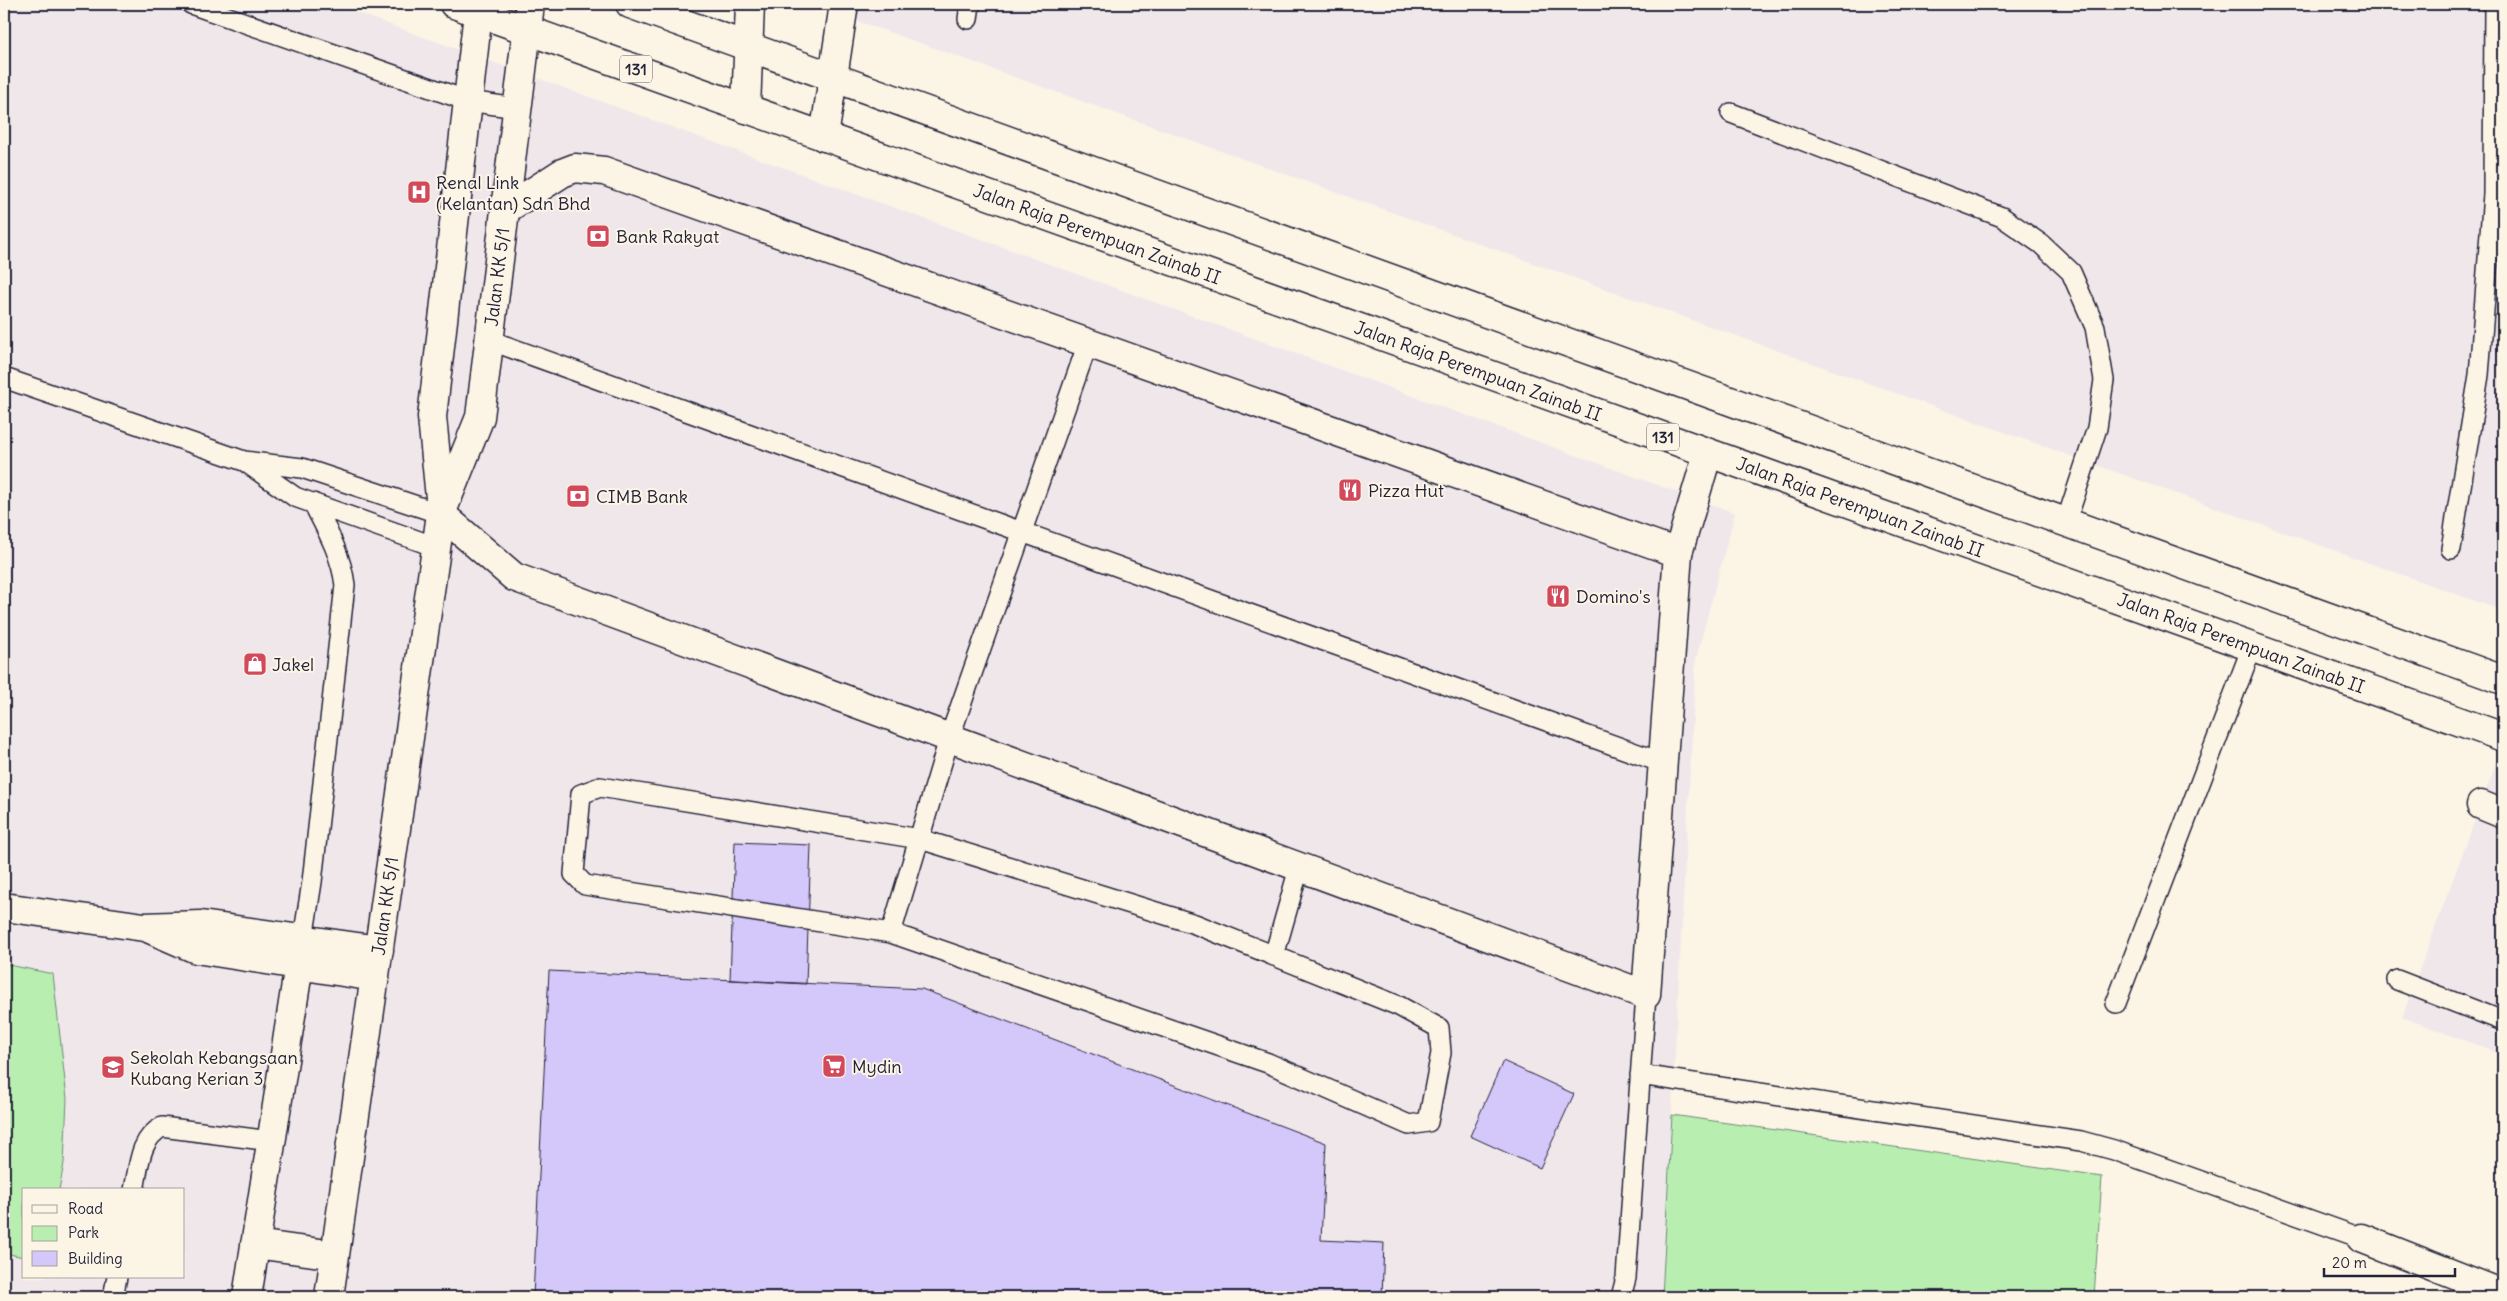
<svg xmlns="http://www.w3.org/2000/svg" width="2507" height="1301" font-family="Delius,sans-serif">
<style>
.built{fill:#f0e7eb;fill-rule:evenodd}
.green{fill:#b8efb1;stroke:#6d8876}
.building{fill:#d4c7f9;stroke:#22223b}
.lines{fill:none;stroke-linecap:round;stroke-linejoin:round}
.lane-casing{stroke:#22223b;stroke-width:22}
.street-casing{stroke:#22223b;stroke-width:31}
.primary-casing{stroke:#22223b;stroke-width:31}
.lane{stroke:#fcf5e5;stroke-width:19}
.street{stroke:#fcf5e5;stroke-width:28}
.primary{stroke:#fcf5e5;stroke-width:28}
.labels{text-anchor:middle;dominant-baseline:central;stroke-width:4;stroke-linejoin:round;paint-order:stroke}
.shield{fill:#fcf5e5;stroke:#63616e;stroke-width:1}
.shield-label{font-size:16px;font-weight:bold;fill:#22223b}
.poi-label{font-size:18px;fill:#22223b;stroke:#fcf5e5;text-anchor:start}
.street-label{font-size:18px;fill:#22223b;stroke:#fcf5e5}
</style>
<rect width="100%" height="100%" fill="#fcf5e5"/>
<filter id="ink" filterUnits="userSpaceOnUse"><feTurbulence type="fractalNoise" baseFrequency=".02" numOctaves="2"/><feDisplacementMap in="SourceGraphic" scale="10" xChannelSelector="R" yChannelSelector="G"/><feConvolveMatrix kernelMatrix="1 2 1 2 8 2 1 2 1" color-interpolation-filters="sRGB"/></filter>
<g filter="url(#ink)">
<path class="built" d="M4,4H333L1735,513L1696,659L1662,1297H4ZM24,1190H184V1277H24Z
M807,4H2503V611L903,37Z
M2497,760L2503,763V1055L2402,1017Z"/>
<path class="green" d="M4,964L53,974L67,1099L64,1163L59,1190H24V1257L4,1253Z
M1672,1115L2102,1177L2094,1297H1662Z"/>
<path class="building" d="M735,842L811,845L806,984L730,980Z
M549,971L922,989L1326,1143L1321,1240L1384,1243L1382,1297H533Z
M1503,1061L1574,1094L1540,1168L1470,1136Z"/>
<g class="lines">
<g class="lane-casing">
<path id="lane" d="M191,4L468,101L517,108
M968,19L970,4
M1731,113L2002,217L2041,244L2071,272L2095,327L2104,380L2097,428L2066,522
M489,340L1663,763
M4,378L244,461L302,468L441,514
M247,463L295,497L436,547
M2451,549L2479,375L2493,194L2494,4
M600,787L920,839L1195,924L1399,1006L1439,1028L1441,1053L1428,1122L1409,1125L1268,1063L891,933L585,885L574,874L581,794Z
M891,933L949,739L1088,343
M303,939L312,882L345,585C341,554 327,530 313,503
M1274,956L1299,868
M2397,980L2503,1021
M2116,1003L2252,647
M1640,1075L2081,1141L2114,1150L2361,1238
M134,1190C139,1167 139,1139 162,1127L271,1141
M113,1297L117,1277
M1621,1297L1626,1278L1646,995"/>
</g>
<g class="street-casing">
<path id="street" d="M746,109L750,4
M824,137L844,4
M505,210L562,173L575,168L604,171L1678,553
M441,508L432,417L479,4
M441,514L514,577L1646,995L1678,553L1708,453
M2481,805L2503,814
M4,907L144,927L201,925L379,950
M150,929L196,949L375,977
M2361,1238L2503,1294
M255,1244L335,1255
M247,1297L303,939
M329,1297L441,514L480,417L530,4"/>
</g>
<g class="primary-casing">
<path id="primary" d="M454,4L2503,737
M630,4L2503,680"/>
</g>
<use href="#lane" class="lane"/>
<use href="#street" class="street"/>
<use href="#primary" class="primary"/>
</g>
</g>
<defs>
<g id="hospital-square" transform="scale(1.25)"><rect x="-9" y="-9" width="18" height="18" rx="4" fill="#d1495b" stroke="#fcf5e5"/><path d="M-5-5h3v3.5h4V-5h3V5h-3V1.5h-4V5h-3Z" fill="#fff"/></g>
<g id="bank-square" transform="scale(1.25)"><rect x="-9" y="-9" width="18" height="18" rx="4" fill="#d1495b" stroke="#fcf5e5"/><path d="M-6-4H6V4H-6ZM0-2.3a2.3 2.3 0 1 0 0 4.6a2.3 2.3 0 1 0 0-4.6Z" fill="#fff"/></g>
<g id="restaurant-square" transform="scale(1.25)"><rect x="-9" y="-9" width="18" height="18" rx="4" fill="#d1495b" stroke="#fcf5e5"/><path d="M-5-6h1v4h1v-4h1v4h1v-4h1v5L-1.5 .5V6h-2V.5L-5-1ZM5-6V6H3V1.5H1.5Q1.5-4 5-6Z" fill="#fff"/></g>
<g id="shop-square" transform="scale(1.25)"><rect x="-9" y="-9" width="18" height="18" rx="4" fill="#d1495b" stroke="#fcf5e5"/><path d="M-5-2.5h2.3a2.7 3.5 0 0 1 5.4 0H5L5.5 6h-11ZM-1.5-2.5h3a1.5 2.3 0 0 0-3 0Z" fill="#fff"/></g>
<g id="supermarket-square" transform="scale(1.25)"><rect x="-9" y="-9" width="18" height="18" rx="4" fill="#d1495b" stroke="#fcf5e5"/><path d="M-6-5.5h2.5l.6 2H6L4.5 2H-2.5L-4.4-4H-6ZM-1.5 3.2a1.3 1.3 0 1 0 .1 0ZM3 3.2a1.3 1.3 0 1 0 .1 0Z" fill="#fff"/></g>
<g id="school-square" transform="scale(1.25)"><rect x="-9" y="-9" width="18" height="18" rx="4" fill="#d1495b" stroke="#fcf5e5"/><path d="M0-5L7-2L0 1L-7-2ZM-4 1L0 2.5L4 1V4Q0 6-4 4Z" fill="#fff"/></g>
</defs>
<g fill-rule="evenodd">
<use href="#hospital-square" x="419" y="192"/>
<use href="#bank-square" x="598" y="236"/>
<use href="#restaurant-square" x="1350" y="490"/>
<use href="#bank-square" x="578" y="496"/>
<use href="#restaurant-square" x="1558" y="596"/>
<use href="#shop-square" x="255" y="664"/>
<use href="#supermarket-square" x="834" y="1066"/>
<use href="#school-square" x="113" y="1067"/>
</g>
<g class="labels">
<g class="shield">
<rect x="620" y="55.5" width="32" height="27" rx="4"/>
<rect x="1647" y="423.5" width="32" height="27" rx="4"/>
</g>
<g class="shield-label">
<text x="636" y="69">131</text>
<text x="1663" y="437">131</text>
</g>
<g class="poi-label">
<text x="436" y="182">Renal Link<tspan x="436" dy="21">(Kelantan) Sdn Bhd</tspan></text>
<text x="616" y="236">Bank Rakyat</text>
<text x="1368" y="490">Pizza Hut</text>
<text x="596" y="496">CIMB Bank</text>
<text x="1576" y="596">Domino's</text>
<text x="272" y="664">Jakel</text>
<text x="130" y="1057">Sekolah Kebangsaan<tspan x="130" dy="21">Kubang Kerian 3</tspan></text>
<text x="852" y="1066">Mydin</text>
</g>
<g class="street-label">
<text transform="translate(1097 234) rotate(20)">Jalan Raja Perempuan Zainab II</text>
<text transform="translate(497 277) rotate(-83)">Jalan KK 5/1</text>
<text transform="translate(1478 371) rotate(20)">Jalan Raja Perempuan Zainab II</text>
<text transform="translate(1860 507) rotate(20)">Jalan Raja Perempuan Zainab II</text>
<text transform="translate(2241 643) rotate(20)">Jalan Raja Perempuan Zainab II</text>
<text transform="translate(385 906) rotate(-82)">Jalan KK 5/1</text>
</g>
</g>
<rect width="2507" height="1301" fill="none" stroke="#fcf5e5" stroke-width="20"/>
<rect x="10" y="10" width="2487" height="1281" fill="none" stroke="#22223b" stroke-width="2" filter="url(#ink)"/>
<rect x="22" y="1188" width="162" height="90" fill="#fcf5e5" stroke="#a5a1a1"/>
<rect x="32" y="1205" width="25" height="8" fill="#fcf5e5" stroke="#a5a1a1"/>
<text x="68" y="1214" font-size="15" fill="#22223b">Road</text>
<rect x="32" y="1226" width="25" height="15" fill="#b8efb1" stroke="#a5a1a1"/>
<text x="68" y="1238" font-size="15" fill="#22223b">Park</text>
<rect x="32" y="1251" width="25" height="15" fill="#d4c7f9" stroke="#a5a1a1"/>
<text x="68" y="1264" font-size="15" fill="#22223b">Building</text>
<path d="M2324 1268v8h131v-8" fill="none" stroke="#22223b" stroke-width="2.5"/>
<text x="2332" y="1268" font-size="15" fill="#22223b" stroke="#fcf5e5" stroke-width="4" paint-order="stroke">20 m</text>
</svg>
